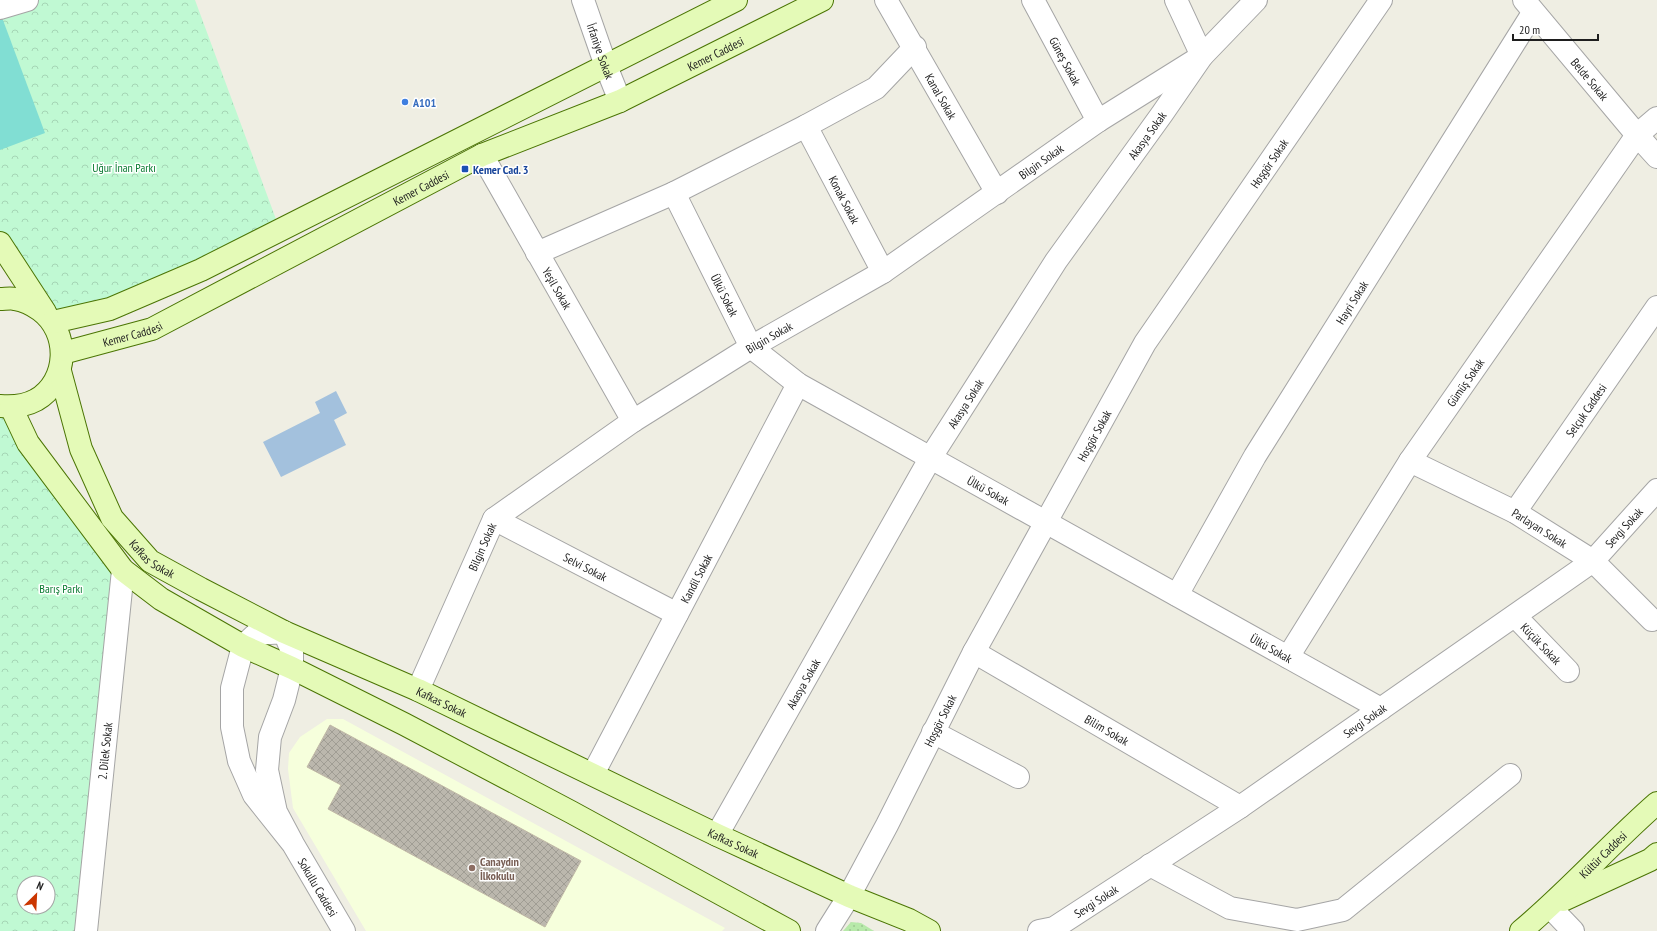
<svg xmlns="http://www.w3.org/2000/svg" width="1657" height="931" font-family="'PT Sans Narrow',sans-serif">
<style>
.education{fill:#f6ffdc}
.grass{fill:url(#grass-dots)}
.park{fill:url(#park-crowns);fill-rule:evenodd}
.pitch{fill:#81ded3}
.water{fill:#a3c1dd}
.building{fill:url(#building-cross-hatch);stroke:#c0b8a6}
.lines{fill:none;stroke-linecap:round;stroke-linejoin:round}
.street-casing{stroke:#a5a5a5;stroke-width:24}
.secondary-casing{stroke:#4b7504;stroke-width:24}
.street{stroke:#fff;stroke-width:22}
.secondary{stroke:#e4fab7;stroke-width:22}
.shop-dot{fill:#3f7fe0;stroke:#fff;stroke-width:1.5}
.transit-dot{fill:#1a4fb4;stroke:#fff;stroke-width:1.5}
.education-dot{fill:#8d6e63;stroke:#fff;stroke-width:1.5}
.labels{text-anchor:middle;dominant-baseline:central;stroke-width:3;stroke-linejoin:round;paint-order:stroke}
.street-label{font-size:12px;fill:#1e1e1e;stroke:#fff}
.shop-label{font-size:12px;font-weight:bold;fill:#366cbe;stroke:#fff;text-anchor:start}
.park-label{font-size:12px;fill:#0b7c32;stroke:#fff}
.transit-label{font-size:12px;font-weight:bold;fill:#164399;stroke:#fff;text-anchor:start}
.education-label{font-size:12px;font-weight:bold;fill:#785e54;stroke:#fff;text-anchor:start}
</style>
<defs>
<pattern id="grass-dots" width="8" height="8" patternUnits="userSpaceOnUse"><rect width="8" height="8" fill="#b7e9a9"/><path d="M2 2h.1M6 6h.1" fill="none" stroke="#9dc791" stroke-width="1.8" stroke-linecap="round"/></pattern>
<pattern id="park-crowns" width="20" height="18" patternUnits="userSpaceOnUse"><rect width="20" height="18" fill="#c0f9d3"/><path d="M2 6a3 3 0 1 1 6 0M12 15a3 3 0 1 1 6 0" fill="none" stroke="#a5d5b5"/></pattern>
<pattern id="building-cross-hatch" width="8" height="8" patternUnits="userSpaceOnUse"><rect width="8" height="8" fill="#bbb7ad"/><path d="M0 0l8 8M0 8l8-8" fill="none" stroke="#a09d94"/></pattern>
</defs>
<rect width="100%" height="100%" fill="#efeee3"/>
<path class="education" d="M327,719H343L725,928L722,931H366L293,808L288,769L289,753L300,737Z"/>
<path class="grass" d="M851,922L861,923L874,931H843Z"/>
<path class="park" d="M27,0H195L280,230L53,322L0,243V8Z
M0,406L123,570L86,931H0ZM24,883H48V907H24Z"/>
<path class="pitch" d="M0,12L45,133L0,150Z"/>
<path class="water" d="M336,391L347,413L334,420L346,445L281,477L263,442L320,413L315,402Z"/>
<path class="building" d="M330,725L581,861L545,927L328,809L341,785L307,767Z"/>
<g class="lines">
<g class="street-casing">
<g id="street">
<path id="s1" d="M583,0L606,66L620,101"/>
<path id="s2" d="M886,0L997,193"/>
<path id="s3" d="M1033,0L1098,121"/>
<path id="s4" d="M1524,0L1637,135L1657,157"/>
<path d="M0,8L27,0"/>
<path id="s5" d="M806,126L883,272"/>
<path id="s6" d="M482,155L633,421"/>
<path id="s7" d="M674,193L751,347L798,384L1381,709"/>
<path d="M537,253L674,193L806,126L876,88L915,47"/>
<path id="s8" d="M1410,461L1515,512L1593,561L1652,620"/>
<path id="s9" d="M1515,512L1657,307"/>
<path id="s10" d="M494,519L677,614"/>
<path id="s11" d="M1177,595L1255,456L1533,13"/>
<path id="s12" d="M1515,616L1568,671"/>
<path id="s13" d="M974,652L1240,807"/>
<path id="s14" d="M1288,657L1410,461L1637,135L1657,118"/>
<path id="s15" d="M418,690L494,519L633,421L751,347L883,272L1098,121L1202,56L1176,0"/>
<path d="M933,732L1018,777"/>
<path id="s16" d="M593,774L798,384"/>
<path id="s17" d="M717,835L931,457L1056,261L1162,114L1202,56L1256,0"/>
<path id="s18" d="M293,844L254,795L239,761L232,727V688L243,646L256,634L284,632L292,651V668L284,700L270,737L267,770L276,812L293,844L344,931"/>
<path d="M1150,865L1230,908L1297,920L1343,910L1510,775"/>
<path d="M1550,907L1573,931"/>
<path id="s19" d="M86,931L123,570"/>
<path id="s20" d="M827,931L849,896L887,825L974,652L1145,343L1381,0"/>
<path id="s21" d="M1039,931L1054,928L1240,807L1593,561L1657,490"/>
</g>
</g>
<g class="secondary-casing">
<g id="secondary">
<path d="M0,243L45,312"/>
<path d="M0,299C5,299 11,298 15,299C24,300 33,305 40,310C70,332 69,381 36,400C25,406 12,407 0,406"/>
<path d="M53,322L110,309L201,270L736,0"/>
<path id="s22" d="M63,353L152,329L482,155L620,101L822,0"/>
<path id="s23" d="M60,371L81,449L112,518L150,561L201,589L284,632L418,690L717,835L849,896L909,920L929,931"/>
<path d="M11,407L28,443L123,570L161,599L243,646L292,668L404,724L571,812L789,931"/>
<path d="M1563,900L1650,860L1657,854"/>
<path id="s24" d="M1521,931C1569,891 1610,844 1657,803"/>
</g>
</g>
<use href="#street" class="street"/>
<use href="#secondary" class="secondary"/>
</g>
<circle class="shop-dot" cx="405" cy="102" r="4"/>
<rect class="transit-dot" x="461" y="165" width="8" height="8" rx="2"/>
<circle class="education-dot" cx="472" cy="868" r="4"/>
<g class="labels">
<g class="street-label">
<text stroke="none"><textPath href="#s1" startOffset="54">İrfaniye Sokak</textPath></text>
<text stroke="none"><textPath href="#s22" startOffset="720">Kemer Caddesi</textPath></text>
<text stroke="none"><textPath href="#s3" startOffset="69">Güneş Sokak</textPath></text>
<text stroke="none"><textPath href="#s4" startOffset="103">Belde Sokak</textPath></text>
<text stroke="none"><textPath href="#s2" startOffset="111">Kanal Sokak</textPath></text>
<text stroke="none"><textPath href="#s17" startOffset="822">Akasya Sokak</textPath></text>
<text stroke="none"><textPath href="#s15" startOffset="841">Bilgin Sokak</textPath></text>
<text stroke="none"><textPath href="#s20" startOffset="887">Hoşgör Sokak</textPath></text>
<text stroke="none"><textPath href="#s22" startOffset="396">Kemer Caddesi</textPath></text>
<text stroke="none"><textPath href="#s5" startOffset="83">Konak Sokak</textPath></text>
<text stroke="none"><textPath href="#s6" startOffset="153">Yeşil Sokak</textPath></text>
<text stroke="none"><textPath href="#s7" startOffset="114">Ülkü Sokak</textPath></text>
<text stroke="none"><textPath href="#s11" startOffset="341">Hayri Sokak</textPath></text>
<text stroke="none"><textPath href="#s22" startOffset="72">Kemer Caddesi</textPath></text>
<text stroke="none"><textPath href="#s15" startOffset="517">Bilgin Sokak</textPath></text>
<text stroke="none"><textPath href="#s14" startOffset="327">Gümüş Sokak</textPath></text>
<text stroke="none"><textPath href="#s17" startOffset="498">Akasya Sokak</textPath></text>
<text stroke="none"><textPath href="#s9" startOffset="124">Selçuk Caddesi</textPath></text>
<text stroke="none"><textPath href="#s20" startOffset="563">Hoşgör Sokak</textPath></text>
<text stroke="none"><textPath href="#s7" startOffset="450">Ülkü Sokak</textPath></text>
<text stroke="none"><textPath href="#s21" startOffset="713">Sevgi Sokak</textPath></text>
<text stroke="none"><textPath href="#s8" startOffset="146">Parlayan Sokak</textPath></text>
<text stroke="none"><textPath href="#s15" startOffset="157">Bilgin Sokak</textPath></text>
<text stroke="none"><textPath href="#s23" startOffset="214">Kafkas Sokak</textPath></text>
<text stroke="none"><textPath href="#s10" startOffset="103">Selvi Sokak</textPath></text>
<text stroke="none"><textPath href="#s16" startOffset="221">Kandil Sokak</textPath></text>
<text stroke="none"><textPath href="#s12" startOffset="38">Küçük Sokak</textPath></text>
<text stroke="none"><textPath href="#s7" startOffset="774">Ülkü Sokak</textPath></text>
<text stroke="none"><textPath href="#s17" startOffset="174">Akasya Sokak</textPath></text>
<text stroke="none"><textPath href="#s23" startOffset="538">Kafkas Sokak</textPath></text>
<text stroke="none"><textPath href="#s20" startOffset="239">Hoşgör Sokak</textPath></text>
<text stroke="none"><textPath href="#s21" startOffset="389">Sevgi Sokak</textPath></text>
<text stroke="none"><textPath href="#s13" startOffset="154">Bilim Sokak</textPath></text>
<text stroke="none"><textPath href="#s19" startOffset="181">2. Dilek Sokak</textPath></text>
<text stroke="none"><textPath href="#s23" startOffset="862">Kafkas Sokak</textPath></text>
<text stroke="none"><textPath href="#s24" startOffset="112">Kültür Caddesi</textPath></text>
<text stroke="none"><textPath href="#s18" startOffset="535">Sokullu Caddesi</textPath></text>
<text stroke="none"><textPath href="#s21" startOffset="65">Sevgi Sokak</textPath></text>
</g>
<g class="shop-label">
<text x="413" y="102">A101</text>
</g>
<g class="park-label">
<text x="124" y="167">Uğur İnan Parkı</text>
<text x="61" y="588">Barış Parkı</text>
</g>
<g class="transit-label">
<text x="473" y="169">Kemer Cad. 3</text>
</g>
<g class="education-label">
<text x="480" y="861">Canaydın<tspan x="480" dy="14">İlkokulu</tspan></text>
</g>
</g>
<g transform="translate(36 895) rotate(24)"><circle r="19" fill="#ffffff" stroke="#a5a5a5"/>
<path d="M0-3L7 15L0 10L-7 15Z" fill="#cb3600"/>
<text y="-6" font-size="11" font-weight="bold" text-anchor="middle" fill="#1e1e1e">N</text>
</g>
<path d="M1513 34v6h85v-6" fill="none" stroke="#1e1e1e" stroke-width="2"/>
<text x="1519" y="34" font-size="12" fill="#1e1e1e" stroke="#ffffff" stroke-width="3" paint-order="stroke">20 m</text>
</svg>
